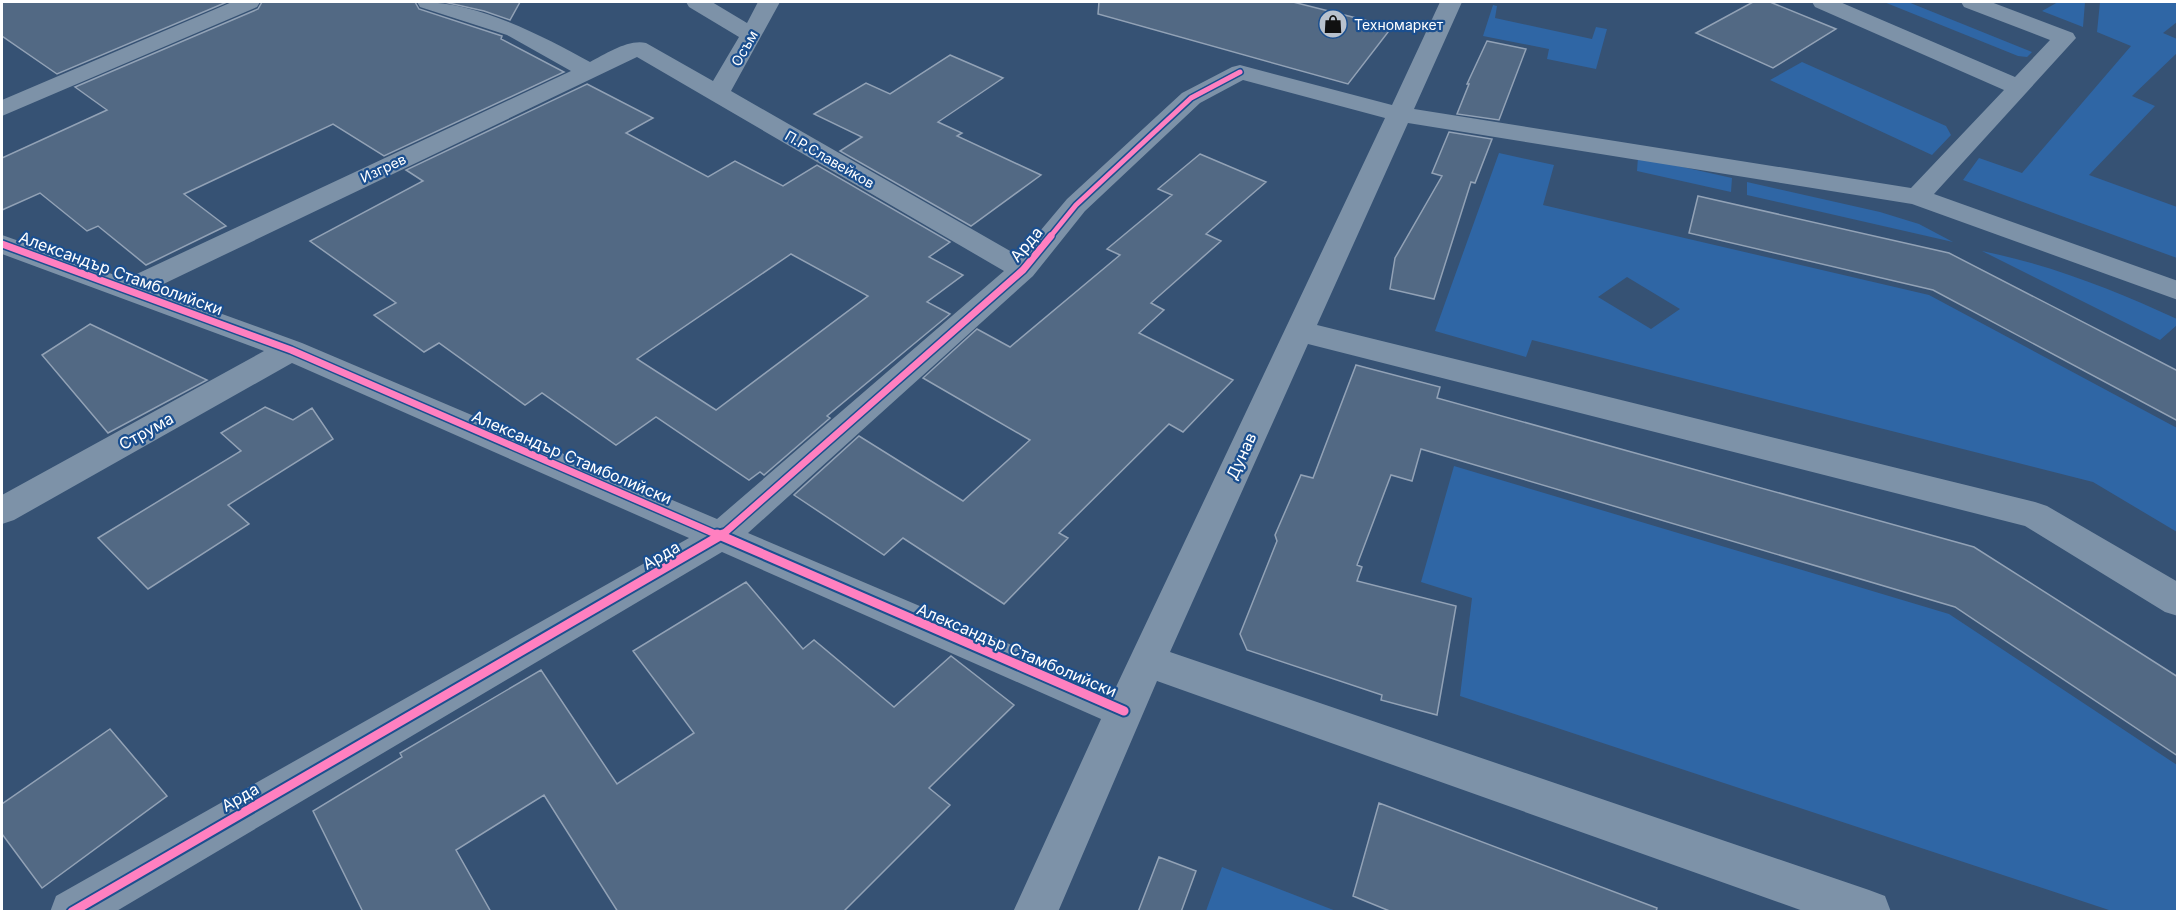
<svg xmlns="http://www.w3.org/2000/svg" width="2179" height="913" font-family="Inter,sans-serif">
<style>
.green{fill:#2f66a5;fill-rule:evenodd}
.building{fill:#526984;stroke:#92a2b6;stroke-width:1.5;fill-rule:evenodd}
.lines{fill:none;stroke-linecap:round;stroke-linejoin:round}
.minor{fill:#7d92a8;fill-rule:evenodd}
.cycleway-far2-casing{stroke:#1b4f8f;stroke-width:8}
.cycleway-far1-casing{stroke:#1b4f8f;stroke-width:10}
.cycleway-casing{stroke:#1b4f8f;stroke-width:13}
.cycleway-far2{stroke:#ff80c0;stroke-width:5}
.cycleway-far1{stroke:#ff80c0;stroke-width:7}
.cycleway{stroke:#ff80c0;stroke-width:9}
.labels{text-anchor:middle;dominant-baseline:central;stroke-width:4.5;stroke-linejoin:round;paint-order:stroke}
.far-poi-label{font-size:14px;fill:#fff;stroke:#1b4f8f;text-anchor:start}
.far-street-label{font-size:14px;fill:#fff;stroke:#1b4f8f}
.street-label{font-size:16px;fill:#fff;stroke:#1b4f8f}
</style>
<rect width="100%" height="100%" fill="#365274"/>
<path class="green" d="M1884,2H1908L2032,52L2027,57L2018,56Z
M2058,2H2085L2083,27L2042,11Z
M2100,2H2177V22L2163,33L2177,39V53L2132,96L2155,106L2089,175L2177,207V258L1963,180L1979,158L2022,173L2131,46L2097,32Z
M1493,5L1497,6L1495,18L1592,39L1596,27L1607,29L1596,69L1547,59L1549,49L1483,36Z
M1802,62L1946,126L1951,135L1932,155L1770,80Z
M1499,153L1554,165L1543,205L1929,295L2177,428V532L2093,482L1532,340L1526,357L1435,331ZM1627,277L1680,309L1651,329L1598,297Z
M1638,157L1732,178L1731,192L1637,171Z
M1747,182L1880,212L1919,224L1953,242L1747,195Z
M1982,251C2051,265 2114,290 2177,319V325L2160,340Z
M1454,466L1949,614L2177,765V911H2112L1460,696L1472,598L1421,582Z
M1222,867L1336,911H1337H1206Z"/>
<path class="building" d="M2,2H227L57,74L2,36Z
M262,2H415L419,9L502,36L501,39L564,72L384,156L333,124L184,194L226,226L146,265L98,226L87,231L40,193L2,210V158L107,110L75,87L258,9Z
M444,2H520L510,20L484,11Z
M1099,2H1293L1392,27L1348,84L1098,14Z
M1753,2H1770L1836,29L1773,68L1696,33Z
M1487,41L1526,49L1499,120L1457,114L1469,84H1467Z
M950,55L1003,78L938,122L962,133L957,136L1041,175L971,226L840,151L862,137L814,114L866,83L890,94Z
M587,84L653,118L626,133L708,177L735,161L783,186L817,165L950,242L929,257L963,275L927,302L950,314L827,416L830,418L764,475L760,472L749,480L656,417L616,445L542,393L525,405L439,343L424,352L374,315L396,303L310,241L423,181L406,170ZM791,254L868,296L716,410L637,359Z
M1449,132L1492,139L1475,183L1471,182L1434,299L1390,289L1395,258L1442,176L1432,173Z
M1200,154L1266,182L1206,234L1221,241L1151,303L1164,310L1139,333L1233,380L1183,432L1169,424L1059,533L1068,538L1004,604L903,538L884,555L794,495L859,436L963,501L1030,440L923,378L977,329L1010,347L1120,255L1107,249L1172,195L1158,189Z
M1698,196L1949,253L2178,371V421L1933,290L1689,233Z
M90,324L207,380L108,433L42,355Z
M1356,365L1440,387L1437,398L1974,547L2178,677V756L1955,607L1421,449L1412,481L1391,475L1357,565L1362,567L1357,581L1456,606L1437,715L1381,700L1382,695L1247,650L1240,634L1277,541L1275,535L1301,475L1313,478Z
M265,407L293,420L312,408L333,439L228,505L249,524L148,589L98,538L241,451L221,433Z
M746,582L803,649L814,640L894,707L951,656L1014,705L929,788L950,805L843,912H618L544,795L456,850L491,912H363L313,811L402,757L400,753L541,670L617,784L694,733L633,651Z
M110,729L167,796L42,888L2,834V804Z
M1379,803L1657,908L1656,912H1392L1353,896Z
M1159,857L1196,871L1181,912H1138Z"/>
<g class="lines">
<path class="minor" d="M232,2H260L257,7L2,116V100Z
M417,2C474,0 541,35 590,62C606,54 628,39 646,43L713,81L739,37L689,7L686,2H712L747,23L758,2H780L731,91L1019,256L1067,199L1182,93L1232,67L1240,65L1392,105L1440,2H1462L1414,109L1911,188L2004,90L1815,7L1812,2H1840L2015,77L2050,40L1964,7L1961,2H1991L2073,33L2076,38L1934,194L2178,281V300L1912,204L1408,123L1317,325L2035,502L2047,506L2178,582V616L2165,612L2025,526L1308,344L1170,652L1869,890L1885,896L1891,912H1806L1157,681L1058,912H1013L1101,719L722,552L115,912H50L56,896L689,538L292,363L14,520L2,524V495L264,351L2,254V235L126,279L571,71L507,35L420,7ZM637,57L1004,271L717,519L302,343L153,289ZM1243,80L1385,118L1115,689L748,533L1033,276L1085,211L1200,103Z"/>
<g class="cycleway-far2-casing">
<path id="cycleway-far2" d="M1050,237L1076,205L1191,98L1240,72"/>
</g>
<g class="cycleway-far1-casing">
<path id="cycleway-far1" d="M2,244L291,350L720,536
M721,536L1023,270L1051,236"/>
</g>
<g class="cycleway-casing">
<path id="cycleway" d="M717,534L1124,711
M72,912L723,534"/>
</g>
<use href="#cycleway-far2" class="cycleway-far2"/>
<use href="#cycleway-far1" class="cycleway-far1"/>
<use href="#cycleway" class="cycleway"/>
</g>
<defs>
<g id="shop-disc" transform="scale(1.5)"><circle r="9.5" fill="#b9c2ce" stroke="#1b4f8f"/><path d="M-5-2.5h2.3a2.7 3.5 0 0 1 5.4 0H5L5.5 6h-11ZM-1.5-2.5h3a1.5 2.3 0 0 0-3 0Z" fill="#111"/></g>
</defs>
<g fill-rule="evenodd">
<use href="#shop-disc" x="1333" y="24"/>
</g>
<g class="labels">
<g class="far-poi-label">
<text x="1354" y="24">Техномаркет</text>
</g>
<g class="far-street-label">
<text transform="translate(744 48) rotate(-60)">Осъм</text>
<text transform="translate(830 159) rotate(30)">П.Р.Славейков</text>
<text transform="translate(383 168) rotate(-25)">Изгрев</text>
</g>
<g class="street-label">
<text transform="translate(1026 244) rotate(-50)">Арда</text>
<text transform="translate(121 273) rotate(20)">Александър Стамболийски</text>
<text transform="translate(146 431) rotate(-29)">Струма</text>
<text transform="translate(1241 456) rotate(-65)">Дунав</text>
<text transform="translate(572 457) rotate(23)">Александър Стамболийски</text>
<text transform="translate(661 555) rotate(-30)">Арда</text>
<text transform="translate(1017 650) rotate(23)">Александър Стамболийски</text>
<text transform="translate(240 797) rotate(-30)">Арда</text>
</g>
</g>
<rect width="2179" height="913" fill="none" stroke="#ffffff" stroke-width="6"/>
</svg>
